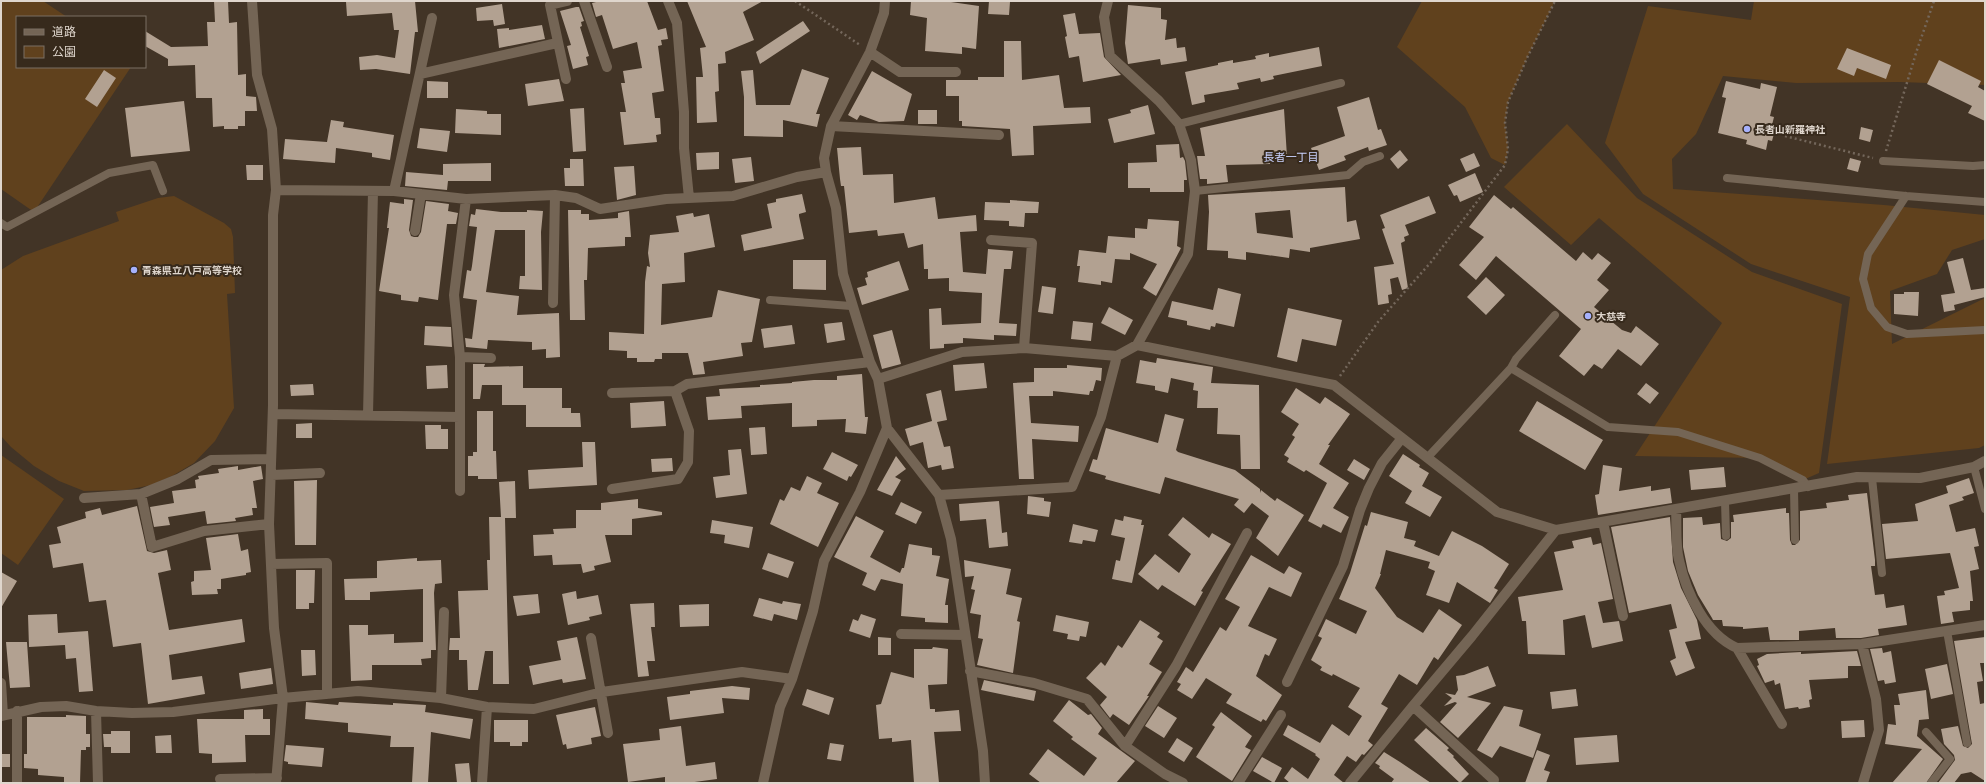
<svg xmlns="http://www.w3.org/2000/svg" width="1986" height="784" font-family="'Times New Roman','Noto Sans JP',serif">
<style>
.green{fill:#60411d}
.building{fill:#b2a191;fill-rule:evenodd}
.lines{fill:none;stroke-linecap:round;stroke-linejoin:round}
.path{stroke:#74675b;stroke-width:2.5;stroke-dasharray:2 3;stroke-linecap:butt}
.lane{stroke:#746555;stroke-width:8}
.street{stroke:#746555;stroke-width:10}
.poi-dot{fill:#a6b1fc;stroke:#372a1c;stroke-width:1.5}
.labels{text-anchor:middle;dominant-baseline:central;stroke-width:4;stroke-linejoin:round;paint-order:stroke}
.poi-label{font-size:10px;font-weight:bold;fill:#dfd6cd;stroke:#372a1c;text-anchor:start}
.neighbourhood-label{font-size:11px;fill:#cad2fd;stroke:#372a1c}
</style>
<rect width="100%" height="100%" fill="#423426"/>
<path class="green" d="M1,1H43L67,17H17V67H131L34,212L1,189Z
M1422,1H1555L1527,58L1508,102L1505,123L1508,149L1505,165L1491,158L1465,107L1397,47Z
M1754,1H1985V85L1900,82L1796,83L1723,76L1696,134L1672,159L1673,189L1884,205L1985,215V239L1952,250L1937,274L1890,291L1892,344L1985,298V445L1979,448L1827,464L1850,297L1751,264L1643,194L1605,143L1648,6L1751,20Z
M1567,124L1637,198L1752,272L1842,304L1819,473L1803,480L1760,458L1635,456L1722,323L1599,218L1571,245L1504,187Z
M174,196L224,223L231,229L233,237L235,293L227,294L234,408L215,441L194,463L172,476L151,485L127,490L84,491L59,481L34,466L11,447L1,436V270L23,256L119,221L116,212L158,198Z
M1,455L64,499L18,565L1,553Z"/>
<path class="building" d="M214,1H228L229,23L237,22L238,75L246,74V96L256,97L257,111H245V126H238V129H224V126L213,127L212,98H196L195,65L168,66V59L145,46V31L171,47L208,46L207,22H215Z
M415,1L418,32H415L410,74L376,69L360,70L359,57L377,55L395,58L399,30H394L392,13L347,16L346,2Z
M600,1H647L658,30L666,28L668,39L661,40L662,45L658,46L664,91L652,93L655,118H660L661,134L656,135L657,142L624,145L620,112H626L621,83H625L623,71L642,68L637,42L613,49L602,15L596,17L592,3Z
M687,1H763L743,12L754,40L725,52L726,63L718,64L719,91L715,92L717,122L697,123L696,77H703L700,48L706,47Z
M911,1H944L979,6L976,49L962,47V54L925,51L927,18L910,15Z
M989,1L1010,2L1009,15L988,14Z
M502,4L505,24L494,26L493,20L477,21L476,8Z
M1128,5L1161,8V19L1167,20L1165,40L1176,38L1177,48L1185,47L1187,61L1161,65L1160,59L1128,64L1125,43Z
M576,7H579L584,21L581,22L582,26L580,27L589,56L586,57L588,65L573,69L567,46L571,45L560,11Z
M1075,13L1079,34L1100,33L1104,57L1121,75L1083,82L1079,56L1069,58L1065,37L1067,36L1063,15Z
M803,21L810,31L760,64L756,52Z
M542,25L545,39L499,48L497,29L509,28V30Z
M1004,41H1021L1022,80L1059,75L1064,108L1090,107L1091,123L1033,126L1034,155L1012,156L1010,129L962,126V121H959V96H946V80H978V77H1004Z
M1319,47L1322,66L1273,76L1274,79L1261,82L1260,78L1237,83L1239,89L1204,95L1205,102L1192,105L1185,72L1218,65V63L1233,60V63L1256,59L1255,56L1269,53V57Z
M1847,48L1891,65L1886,79L1857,68L1854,76L1837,69Z
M1939,60L1981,81L1978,87L1985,91V121L1968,113L1972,106L1927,84Z
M802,69L829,78L816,114H820L817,127L783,120V137L744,136V97L741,71L753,70L756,105H790Z
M104,70L116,78L97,107L85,99Z
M872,71L912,94L904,121L879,122L860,115L857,120L848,115Z
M559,79L564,101L528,106L525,84Z
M427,81L448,82V98H427Z
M1726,81L1760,89L1761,83L1777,87L1770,116L1774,117L1772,125L1776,126L1772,141L1768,140L1766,150L1746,144L1747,140L1718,133L1726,98L1722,97Z
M1369,97L1378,130L1381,129L1387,145L1369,151L1368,147L1344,156L1346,160L1319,170L1311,148L1345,136L1337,107Z
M184,101L190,151L131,157L125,108Z
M1148,105L1155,134L1114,143L1108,119L1131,113L1130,110Z
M584,108L586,151L573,152L570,109Z
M456,109L487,111V114H501V135L455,133Z
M1284,109L1287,157L1270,158V164L1226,165L1228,182L1207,184V179H1200L1197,156H1205L1200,128Z
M918,110H937V124H918Z
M331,120L344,122L343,127L394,135L390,160L372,157V153L336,148L335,163L283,159L285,139L327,142Z
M1861,127L1873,130L1870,142L1859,139Z
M420,128L450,131L447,152L417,148Z
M1179,144L1180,158L1183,157L1185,161L1187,180H1184V192H1150V188H1128V163L1157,162L1156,145Z
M861,147L863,175L893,174L894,203L935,197L938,219L976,215L977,231L960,232L963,272L986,274L988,249L1013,251L1011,269H1004L999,323L1017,324L1016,336L994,335V340L963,338V343L944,344V348L930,349L929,309L941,308L942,325L981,323L982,293L949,291V278L928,279V269H924L923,244L908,248L904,233L878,236L877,230L849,233L844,186H841L840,179L837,148Z
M1400,150L1408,160L1398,169L1390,159Z
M719,152V169L697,170L696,153Z
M1474,153L1480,166L1466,172L1460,159Z
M751,157L754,181L735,183L732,159Z
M1850,158L1861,161L1858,172L1847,169Z
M570,159H583L584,186H565L564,168H570Z
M491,163V181H448L447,190L405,186L406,172L443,175V164Z
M246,165H263V180H247Z
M634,166L636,195L617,200L614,167Z
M1475,173L1483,192L1460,202L1457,195L1454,196L1448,185Z
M1345,187L1347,222L1356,220L1360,239L1310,248V252L1290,249L1289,258L1246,252V260L1228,258V251L1207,250L1209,212L1208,195ZM1290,210L1293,238L1257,233L1255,213Z
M802,194L806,212L799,214V216L804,239L744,251L741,235L772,228L767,204L776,202V199Z
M1494,195L1511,209L1513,207L1576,261L1583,252L1592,260L1598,253L1611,263L1597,280L1609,290L1594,307L1622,330L1631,333L1636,326L1659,344L1641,366L1618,349L1602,369L1594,364L1584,376L1559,356L1581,329L1496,256L1476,280L1459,265L1484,237L1469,227Z
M1429,196L1436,213L1405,225L1409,235L1404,237L1405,241L1401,243L1408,288L1402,290L1398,277L1390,279L1392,294L1388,295L1389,303L1378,305L1374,267L1394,264L1382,229L1385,228L1380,215Z
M404,199L413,200L409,230L411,236L414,237H418L421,232L426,201L449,204L448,211L458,213L456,224H447L438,300L419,297L418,302L401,300V295L379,291L389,228H387L390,202L404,204Z
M1010,200L1039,202L1038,213H1025L1024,227L1009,226V221L984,220L985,202L1010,203Z
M476,209L501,212H527V210L543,211L541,232L542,290L519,289L520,276H525V230H495L486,292L519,296L517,315L559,313L560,357L546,358V349L532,350V342L488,340L487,349L466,347L465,338L472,339L477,300L463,298L467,270L471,271L472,266L477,227L469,226L471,214L475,215Z
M568,210H581V214H589V220L618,218V213L629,211L631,237H625V246L588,248L587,280H584L585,320H570Z
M693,213L694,217L709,214L715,247L684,253L685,282L662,284L661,325L712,317L718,290L760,299L752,342L741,343L743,356L703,362L705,374L693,375L688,353H662V359H655L654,362H637V358H627V351L609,350V332L644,334L645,282L647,266L650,267L648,253L650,235L679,232L676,216Z
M1148,219L1179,221L1177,246L1181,248L1156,296L1143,288L1157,264L1130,253V260L1115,259L1112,283L1101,281V285L1078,282L1080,266H1077L1079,250L1106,253L1108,236L1135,238V228L1147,229Z
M1963,258L1971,290L1985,288V297L1954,305L1955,310L1944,312L1941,295L1955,293L1947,262Z
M793,260H826V290L793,289Z
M899,261L909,290L862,305L857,288L867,285L865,278L868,277L867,272Z
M1486,277L1505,295L1486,315L1467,297Z
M1042,286L1056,288L1053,314L1038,312Z
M1218,288L1241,294L1234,327L1216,323L1215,327L1211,326L1210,330L1187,325V321L1168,317L1172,301L1213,310Z
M1904,292H1919L1918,316L1894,314V294H1904Z
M1109,307L1133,320L1125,335L1101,323Z
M1288,308L1342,320L1336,346L1302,339L1297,362L1277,357Z
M1073,321L1093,323L1091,341L1071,339Z
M842,322L845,340L827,343L824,324Z
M792,325L795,344L764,348L761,329Z
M425,326L451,327L452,347L424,345Z
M892,330L901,364L882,369L873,335Z
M1157,358L1213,367L1211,383L1259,385L1260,469H1241L1240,435L1217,434L1218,408H1197L1198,391L1193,390L1194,383L1171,378L1168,393L1155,390V386L1136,383L1140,360L1156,363Z
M984,363L987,388L955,391L953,365Z
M473,364H485L484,367L523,366V388H562V408H571V413H580L581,427H526V405H502V385H482L480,399H473Z
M447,365L448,388L427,389L426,366Z
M1067,365L1102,368L1101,381L1096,380L1093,391H1090L1089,395L1053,391V396H1029L1031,423L1079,426L1078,442L1032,439L1034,479H1019L1013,383L1034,382V368H1067Z
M862,374L865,417H868L866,434L845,432L846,419L817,420V426L792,427V403L741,406L742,418L708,420L706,397L720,396L719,389L760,387V385L792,383V382L814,380H837V376Z
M1646,383L1659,393L1650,404L1637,394Z
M313,384L314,395L291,396L290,385Z
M1296,388L1320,404L1325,397L1350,414L1328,445H1330L1319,464L1349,483L1333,508L1349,517L1341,533L1323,524L1321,528L1308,521L1327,483L1306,470L1304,472L1287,462L1289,458L1284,455L1295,437L1292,435L1299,424L1281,412Z
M941,390L947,420L937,422L944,447L950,446L954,468L942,470L941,465L928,468L923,442L910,446L905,429L932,421L926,394Z
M664,401L666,426L631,428L630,403Z
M1537,401L1603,440L1585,470L1519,431Z
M477,411H493V451H496L497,479H478V476H468V456H473V452H477Z
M1165,414L1184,419L1176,450L1178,452L1235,470L1260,489V493L1261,490L1275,501L1277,498L1304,515L1278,556L1256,538L1269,516L1252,503L1244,513L1234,505L1239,499L1165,477L1160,494L1105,479L1106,476L1089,471L1093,459L1097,460L1106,428L1158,443Z
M312,423V438H296V424Z
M425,425H441V429H448V449H426Z
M765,427L767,454L751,455L749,428Z
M582,442H595L597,485L529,489L528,470L583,467Z
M741,449L747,494L716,498L713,477L730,475L728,450Z
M832,452L858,465L851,477L849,476L847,481L823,469Z
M1403,454L1420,465L1419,467L1429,473L1422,486L1442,497L1430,517L1405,503L1412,491L1389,476Z
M896,456L906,469L895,477L901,480L892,496L877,490Z
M672,458L673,471L652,472L651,459Z
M1354,459L1370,469L1364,480L1347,470Z
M1603,465L1622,468L1619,491L1651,486V491L1670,488L1672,503L1598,515L1595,495L1599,494Z
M238,466V470L261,466L263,479L253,481L257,508H252L253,515L235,518L236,521L207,524L205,511L168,517L170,525L154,527L150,507L174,503L172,491L196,488L195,480L199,479L198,476L219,473L218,469Z
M1724,467L1726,487L1691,490L1689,470Z
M807,476L822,483L817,493L839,503L818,547L770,524L780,499L784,501L791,487L800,491Z
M1969,478L1974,493L1962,497L1964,500L1949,505L1956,532L1975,528L1979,546L1974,547L1979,569L1970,571L1973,601H1970V610L1952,612L1954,622L1941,624L1937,596L1945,595L1944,591L1959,588L1950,553L1886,559L1882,524L1918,521L1915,504L1948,493L1946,486Z
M317,480L316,545H295L294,481Z
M515,481L516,518H505L509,684H493V651H485L478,690H468L467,660H459V650H449L450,638H460L458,591L488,590L487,560H490L489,517H501L499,482Z
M1867,493L1875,560V566H1871L1875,595L1884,594L1886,608L1904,605L1907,625L1878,629L1879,635L1861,638H1836L1835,628L1799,631V640H1770L1768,627L1743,629V627L1723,626L1722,620H1713L1712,618L1698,595L1688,571L1683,547V518L1702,517L1703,525L1720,523L1721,539L1727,541L1731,538V522H1734L1733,515L1786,508V513H1789L1790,540L1792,545H1795L1800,540V511L1827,508L1826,503L1849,500L1848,495Z
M1028,496L1044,498V501L1051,502L1049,517L1027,514Z
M638,499V508L662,512V515L632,519V535H605L611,562L594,566L595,570L583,573L581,564L553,565L552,555L534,556L533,535L554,534L553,529L576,528V510H601V503Z
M999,501L1002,533L1007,532L1008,546L989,548L986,519L960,521L959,504Z
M901,502L922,512L916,524L895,514Z
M137,506L147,551L154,553L167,550L171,570L158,573L169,630L242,619L245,642L169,655L172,680L202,676L205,694L148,704L141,643L113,647L106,600L89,602L83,563L53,568L49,545L61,543L57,527L86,518L85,512L100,508L102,515Z
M1371,512L1408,522L1404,538L1416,541L1414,546L1439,556L1452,531L1482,546L1509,564L1494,588L1498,590L1490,603L1457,582L1449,603L1426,595L1435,571L1428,568L1430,562L1386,550L1380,574H1381L1375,588L1397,617L1423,633L1439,609L1462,625L1438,660L1434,657L1417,685L1399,674L1381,704L1388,708L1368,741L1373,745L1364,755L1362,754L1356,762L1347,756L1334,775L1344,783H1290L1284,778L1292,767L1308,779L1320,759L1315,755L1316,754L1283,735L1288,725L1320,743L1332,724L1349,736L1362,716L1348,707L1360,688L1333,674L1332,676L1320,670L1322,667L1311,660L1322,638L1318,636L1326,619L1356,634L1367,611L1339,599L1350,573L1365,525L1367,526Z
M856,516L884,531L870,557L900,573L902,568H904L909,544L932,548V555L940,556L936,576L949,579L945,605H948V623L925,622V618L901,616L903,584L881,579L875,591L862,585L867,573L834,557Z
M1124,516L1142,520L1141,525H1144L1132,583L1112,579L1116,560L1120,561L1125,538L1111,535L1115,519L1123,521Z
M1183,517L1209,538L1212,533L1231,544L1201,591L1203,592L1195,606L1162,585L1158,590L1138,574L1155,554L1179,573L1191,554L1168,535Z
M1670,517L1673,562L1681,588L1697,620L1701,639L1685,642L1695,668L1676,676L1670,661L1676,658L1669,630L1677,628L1671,604L1629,613L1611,527Z
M712,520L753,527L749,548L724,543L725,535L710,533Z
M1073,524L1098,530L1095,542L1083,540L1082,544L1069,542Z
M238,534L241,551L248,549L251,572L246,573V575L221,579V589H217L218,594L192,595L191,582L194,581V571L211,570L206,538Z
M1591,537L1593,545L1601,543L1613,599L1598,602L1603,623L1619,621L1623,641L1592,648L1585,615L1563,620L1565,655L1528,654L1526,621H1522L1518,597L1563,590L1554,552L1574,548L1572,541Z
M768,553L794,562L788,578L762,569Z
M1251,555L1284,574L1289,566L1302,573L1291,597L1269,587L1248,626L1277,639L1269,656L1265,654L1256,676L1282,695L1266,721L1263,719L1261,722L1226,703L1232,694L1206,678L1192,699L1177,690L1181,684L1177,682L1186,667L1193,672L1220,627L1226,631L1240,607L1225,599Z
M417,558V561L441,560L442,583L435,584L434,593L436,650H431V658L421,659L422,665H372V680L351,681L349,625H368V635L394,634V643L423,642V589L370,592V600H345L344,579L377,578V561Z
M964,560L1011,569L1006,594L1022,598L1017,621L1020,622L1013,673L977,665L983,639L978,638L981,615L970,613L975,590L971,589L974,576L965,577Z
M296,570H315L314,603H309V609H296Z
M1,572L17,581L1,608Z
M576,591L577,599L598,595L602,614L589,617L590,620L568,625L562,594Z
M538,594L540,613L517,616L513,596Z
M759,598L782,604L783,601L801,604L797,620L774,614L772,621L753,616Z
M654,603L655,627H651L655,661H647L649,676L638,677L630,604Z
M709,604V626L680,627L679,605Z
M57,614L58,633L88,631L93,691L79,692L76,658L66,659L65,645L29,647L28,615Z
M861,614L876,619L870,638L849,631L853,619L858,621Z
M1056,615L1089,622L1086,637L1080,636L1079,641L1067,639L1068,634L1053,631Z
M1140,620L1160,633L1157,637L1163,641L1149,664L1162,672L1147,696H1149L1129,725L1113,714L1110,718L1100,705L1107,697L1086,678L1101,662L1105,666L1118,645L1122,648Z
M577,637L586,679L563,683L562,679L533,685L529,666L561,660L557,641Z
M878,637L891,638V655H878Z
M1985,637V663H1980L1983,681L1977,682L1980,704L1985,703V781L1971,772L1961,774L1954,783H1938L1955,760L1954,755L1944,744L1941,729L1958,726L1963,746L1968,748L1972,744L1954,641Z
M6,642H27L30,687L10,688Z
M933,647L948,649L947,684L928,685L930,709H935V712L959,710L961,731L934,732L939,783H914L911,740L892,742V738L879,739L876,705L881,704L891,672L914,678V649H932Z
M1882,648L1883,653L1891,651L1896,682L1885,684L1884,680L1878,681L1870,649Z
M301,650H315L316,675L302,676Z
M1857,651L1861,666H1848V678L1809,680L1812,699L1809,700L1810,707L1799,709L1798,707L1785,709L1780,683L1775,685L1774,680L1765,683L1757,666L1759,665L1757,659L1767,654L1801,652V654Z
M1947,664L1953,694L1931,699L1925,669Z
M1488,666L1496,686L1467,697L1491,703L1458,738L1440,722L1457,703L1455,702L1444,706L1452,698L1445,693L1455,695L1458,690L1456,676L1464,675Z
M271,668L273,684L241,689L239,673Z
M984,680L1036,691L1034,701L981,690Z
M732,686L750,688L749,700L722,698L724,713L670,720L667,697L690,694V691Z
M807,689L834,698L829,715L802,705Z
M1576,689L1578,706L1552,709L1550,692Z
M1926,690L1929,719L1919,720L1917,736L1943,759L1926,783H1892L1922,749L1885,744L1888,724L1896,725L1894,705H1900L1898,694Z
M1069,700L1088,715L1091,714L1102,728L1098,734L1135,761L1116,783H1041L1029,774L1048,749L1084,776L1097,758L1071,739L1073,737L1053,721Z
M306,702L338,705L339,702L393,705V703L426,705L425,712L473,719L470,739L431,732L428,783H412L414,747H390L391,736L348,732V723L305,719Z
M1158,706L1177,718L1164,738L1145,726Z
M1504,706L1523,710L1519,726L1541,734L1533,758L1500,746L1492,758L1477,750Z
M595,707L601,736L591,738L592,744L567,749L566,744L563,745L556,715Z
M263,709V719H270V735H245L246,762L212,763V754L199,753L197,719H244V710Z
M1221,712L1252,736L1245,747L1251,750L1232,781L1196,757L1215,727L1212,725Z
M66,715L86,716V734H90V747H86V750H81L80,783H64V777L38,775V769L24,768V754H27V717H66Z
M494,720H528V742H522V746H510V742H494Z
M1864,720L1865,737L1842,738L1841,721Z
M681,726L686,766L715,762L717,779L687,783H665V777L628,782L623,744L660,740L659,729Z
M1426,728L1449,748L1447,750L1454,756L1453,757L1469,774L1460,783L1414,740Z
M111,731H130V753H111V747H104L103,734H111Z
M171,735L172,753H156L155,736Z
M1617,735L1619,762L1576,765L1574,738Z
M1177,738L1193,748L1184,762L1168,752Z
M830,743L844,745L841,761L827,759Z
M286,745L324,748L322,767L288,764V762L284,761Z
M1537,750L1550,755L1544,770L1550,772L1546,783H1525Z
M1384,752L1400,762L1431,783H1391L1394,779L1379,768L1380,766L1375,763Z
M1,754H10V767H1Z
M1262,757L1282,768L1274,783L1253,771Z
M469,763L471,782L457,783L455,764Z"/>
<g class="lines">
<path class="path" d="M795,1L860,45
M1785,136L1873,158
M1886,151L1917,50L1934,1
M1340,376L1378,322L1431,262L1505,165L1508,149L1505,123L1508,102L1527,58L1555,1"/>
<path class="lane" d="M1179,124L1341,83
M1883,161L1973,166L1985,165
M1727,178L1906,196L1985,202
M1195,191L1348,175L1363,162L1380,156
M1906,196L1868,254L1863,279L1871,308L1887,327L1907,334L1985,330
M1,223L7,227L109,173L153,165L163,191
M770,300L851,306
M1511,368L1516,359L1555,315
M1427,458L1511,368L1608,427L1678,432L1760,458L1803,480L1808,487
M1974,467L1985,509
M1872,478L1882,573
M1794,489L1795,540
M1725,501L1726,536
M1947,631L1967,743
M1926,732L1950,759L1931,783"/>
<path class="street" d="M252,1L257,75L272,129L276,190L273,215V405L269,524L274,628L283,698L276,783
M584,1L607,67
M668,1L677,23L684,112V148L689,198
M885,1L884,13L870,52L831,126L824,158L826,172L836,208L843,274L870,362L878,379L887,428L939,495L951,539L983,751L985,783
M1108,1L1104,17L1110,56L1159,101L1179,124L1191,160L1195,191L1188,254L1137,345
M870,52L900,72H956
M420,74L557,43
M566,79L550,5L567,1
M831,126L999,135
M276,190L394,191L466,199L555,195L576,198L600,209L666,199L733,196L797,177L826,172
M394,191L432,18
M466,199L454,295L460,357L491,358
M415,231L421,194
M991,240L1032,243L1024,348
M553,303L555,195
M878,379L962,352L1024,348L1117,356L1137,345L1334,385L1497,512L1556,530L1857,477L1920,478L1974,467L1985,461
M612,393L675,391
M273,414L460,417
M368,415L373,191
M272,475L320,473
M612,489L678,479L688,462L689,431L675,391L687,384L870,362
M460,491V357
M141,494L152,547L204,531L269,524
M939,495L1072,487L1101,417L1117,356
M84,498L141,494L178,479L211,460L271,459
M1676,510C1677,526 1675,544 1679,560C1686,592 1705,634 1737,648L1782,724
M1603,522L1623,616
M271,564L327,563V694
M901,634L965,635
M591,638L608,733
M1862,644L1876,699L1879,730L1863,783
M1737,648L1862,644L1985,625
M970,671L1034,683L1087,699L1125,746L1165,774L1183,783
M1287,682L1343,566L1360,510L1369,488L1382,463L1402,438
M1,683L3,715
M441,698L444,612
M1413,706L1494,780
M96,711L98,783
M1,716L41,707L66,706L96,711L132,713L173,712L283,698L358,691L441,698L487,707L534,709L602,692L742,672L792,679
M1125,746L1176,666L1247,533
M220,779L277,778
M17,783V711
M482,783L487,707
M763,783L780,707L792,679L813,611L824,561L860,492L887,428
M1238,783L1281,715
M1350,783L1413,706L1472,636L1556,530"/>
</g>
<g class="poi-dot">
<circle cx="1747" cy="129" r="4"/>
<circle cx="134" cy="270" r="4"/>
<circle cx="1588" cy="316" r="4"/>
</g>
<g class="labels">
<g class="poi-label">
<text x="1755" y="129">長者山新羅神社</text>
<text x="142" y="270">青森県立八戸高等学校</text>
<text x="1596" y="316">大慈寺</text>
</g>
<g class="neighbourhood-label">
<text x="1291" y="157">長者一丁目</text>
</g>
</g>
<rect width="1986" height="784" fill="none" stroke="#dfd6cd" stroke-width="4"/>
<rect x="16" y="16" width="130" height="52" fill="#372a1c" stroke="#7a6f63"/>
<rect x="24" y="29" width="20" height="6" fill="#746555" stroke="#7a6f63"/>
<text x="52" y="36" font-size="12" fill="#dfd6cd">道路</text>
<rect x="24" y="46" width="20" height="12" fill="#60411d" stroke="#7a6f63"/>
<text x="52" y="56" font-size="12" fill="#dfd6cd">公園</text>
</svg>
